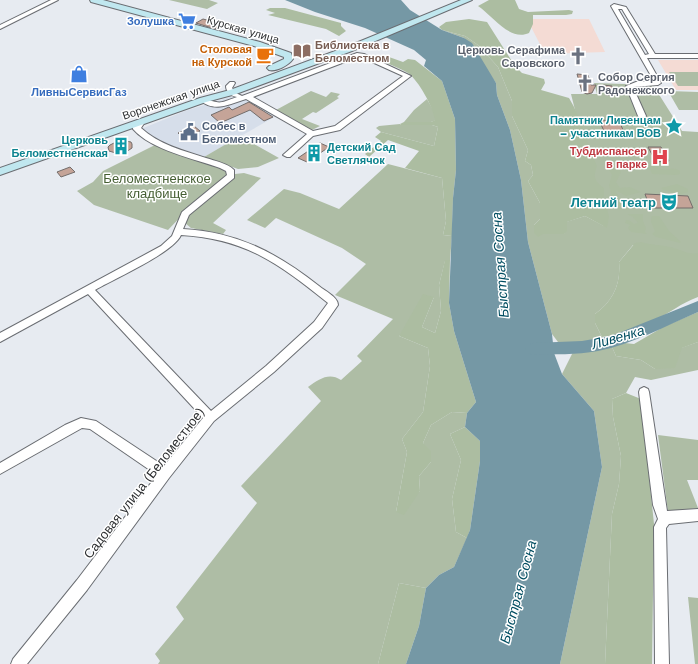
<svg xmlns="http://www.w3.org/2000/svg" width="698" height="664" font-family="'Work Sans',sans-serif">
<style>
.built{fill:#d6deea}
.education{fill:#f4dbd4}
.green{fill:#aebda5}
.forest{fill:#acbda1}
.water{fill:#7598a5}
.lines{fill:none;stroke-linecap:round;stroke-linejoin:round}
.river{fill:#7598a5;fill-rule:evenodd}
.building{fill:#c5a498;stroke:#736d6b}
.street-casing{stroke:#6a6d72;stroke-width:2}
.secondary-casing{stroke:#6a6d72;stroke-width:2}
.street{fill:#fff;fill-rule:evenodd}
.secondary{fill:#c0e7ef;fill-rule:evenodd}
.labels{text-anchor:middle;dominant-baseline:central;stroke-width:3;stroke-linejoin:round;paint-order:stroke}
.far-shop-label{font-size:11px;font-weight:bold;fill:#366cbe;stroke:#fff;text-anchor:end}
.far-street-label{font-size:11px;fill:#2d2f31;stroke:#fff}
.far-education-label{font-size:11px;font-weight:bold;fill:#785e54;stroke:#fff;text-anchor:start}
.far-food-label{font-size:11px;font-weight:bold;fill:#c56008;stroke:#fff;text-anchor:end}
.far-worship-label{font-size:11px;font-weight:bold;fill:#5b616d;stroke:#fff;text-anchor:end}
.far-culture-label{font-size:11px;font-weight:bold;fill:#0d838f;stroke:#fff;text-anchor:end}
.far-service-label{font-size:11px;font-weight:bold;fill:#4e5e75;stroke:#fff;text-anchor:start}
.far-health-label{font-size:11px;font-weight:bold;fill:#be3a42;stroke:#fff;text-anchor:end}
.park-label{font-size:13px;fill:#455e33;stroke:#fff}
.culture-label{font-size:13px;font-weight:bold;fill:#0d838f;stroke:#fff;text-anchor:end}
.street-label{font-size:13px;fill:#2d2f31;stroke:#fff}
.water-label{font-size:14px;font-style:italic;fill:#004d61;stroke:#fff}
</style>
<rect width="100%" height="100%" fill="#e7ebf1"/>
<path class="built" d="M230,97L248,99L276,116L204,157L160,141L141,129L185,111Z"/>
<path class="education" d="M527,19H589L605,52L545,54Z
M658,60H698V90H676Z"/>
<path class="green" d="M169,0H209L218,3L207,9Z
M442,30L465,36L478,45L498,67L512,101V116L528,150L525,161L531,165L533,175L528,181L540,203V219L534,225V233L564,234L566,222L585,216L604,226L571,94H597L594,83L653,85L682,131L698,132V256L633,245L619,262C621,284 613,301 595,314V323L602,337C586,342 574,344 558,342L552,334L528,242L521,180L510,130L497,95L496,83L464,38Z
M669,72H698V86H678Z
M311,91L326,97L331,92L340,94L337,97L339,98L316,113L313,112L302,119L320,126L312,130L276,110Z
M668,91L698,92V110H679Z
M427,99L434,112L436,120L431,122H404L414,110Z
M400,124L401,125H432L438,127L434,146L381,132L376,128L379,126Z
M240,136L279,158L258,167L238,169L204,157Z
M155,145L220,167L228,174L226,178L187,210L168,230L94,205L77,191L93,182L103,171Z
M388,164L442,178L446,221L443,235L452,236L450,260L445,261L439,285L441,311L435,333L422,327L434,297L399,336L428,348L430,366L423,412L402,439L407,452L396,512L420,491L419,476L431,462L423,443L431,425L452,412L467,413L465,427L450,434L461,460L452,499L456,532L467,538L454,567L439,575L426,588L399,583L378,664H158L160,661L155,654L184,619L176,607L257,503L241,486L321,401L308,387C319,379 329,372 341,380L362,361L357,356L393,319L335,295L366,264L342,248L276,218L265,228L247,220L284,189L300,193L339,209Z
M244,173L261,178L213,223L226,230L223,234L191,228L185,223L186,218L235,174Z
M698,342V370L651,380L635,377L626,393L612,399L613,417L621,456L619,484L612,514L605,664H560L602,467L594,411L562,374L573,352L612,347L616,356L641,360L655,369L681,348Z
M658,435L698,440V480H687L698,508L668,512Z
M688,597L698,598V664H695Z"/>
<path class="forest" d="M489,0H515L519,9L528,12L569,10L573,11L572,14L566,15H533V24L529,33C510,42 492,15 478,6Z
M270,8H285L341,23V26L346,31L339,36L326,29L268,15L275,13L266,10Z
M469,19L487,22L515,66L522,73L544,79L545,83L541,90L569,98C582,119 587,144 597,166C593,177 594,181 604,188V196L601,202L606,205L609,217L607,228L585,216L567,222V231L564,234H543L538,237L534,233V225L540,219V203L528,181L533,175L531,165L525,161L528,150L512,116V101L498,67L478,45L465,36L442,30L439,27L446,22Z
M389,57L403,62L408,59L415,60L442,81L455,119L456,170L453,198L452,236L443,235L446,221L442,178L405,168L419,151L388,140L369,157L365,154L381,141L375,137L381,132L434,146L438,127L432,125H401L400,124L404,122H431L435,120C433,107 419,81 408,73C401,69 392,65 384,62Z
M630,165L657,166C664,174 672,165 680,171V174L676,175L652,174L650,169L629,168Z
M609,167L618,168L621,172L616,182L620,188L630,187L641,192L626,196L615,190L618,195L619,202L623,205L622,209H617L615,207L609,185L612,175L609,170Z
M677,184L688,189V192L681,194L663,190L661,188Z
M627,214H643V221L646,228L645,232L647,234L631,232L628,228L630,225L625,223L626,220H629L634,224L638,223L633,217Z
M652,216H659L669,231L681,242L680,243L656,237L652,234L655,231L651,222Z
M641,242C651,245 660,245 670,247C680,249 687,255 698,253V297C681,303 670,313 655,320C639,328 619,335 602,337L595,323V314C613,301 621,284 619,262L635,243Z
M445,260H450L449,303L454,331L476,402L467,413L452,412L431,425L423,443L431,451V462L419,476L420,491L404,515L396,512L407,452L402,439L423,412L430,366L428,348L399,336L423,294L434,297L422,327L435,333L441,311L439,285Z
M698,312V342L682,348L675,368L655,369L641,360L616,356L612,347L625,343L634,344L665,326Z
M626,393L641,399L654,524L652,664H605L612,514L619,484L621,456L613,417L612,399Z
M465,427L480,441V461L470,530L467,538L456,532L452,499L461,460L450,434Z
M399,583L426,588L419,626L406,664H378Z"/>
<path class="water" d="M285,0H401L410,10L442,30L464,38L472,43L496,83L497,95L510,130L521,180L528,242L552,334L554,353L562,374L594,411L602,467L560,664H406L419,626L426,588L439,575L454,567L470,530L480,461V441L465,427L467,413L476,402L454,331L449,303L453,198L456,170L455,119L442,81L424,66L426,60L414,50L365,28L315,12Z"/>
<g class="lines">
<path class="river" d="M698,301V312C665,326 633,344 598,351C576,355 554,354 533,355L528,353L525,349L528,345L533,343L582,341L611,336Z"/>
</g>
<path class="building" d="M203,19L222,24L215,29L196,23Z
M577,74L588,75L591,85H596L592,93L587,94L582,92Z
M603,85L612,86L615,95H606Z
M249,102L273,117L264,121L250,110L220,123L211,115L229,107L232,110Z
M599,120L619,121L624,132L604,131Z
M194,126L200,131L184,138L178,133Z
M120,140L131,142L132,144V148L126,152L119,154L109,151L108,147L110,145Z
M320,143L329,147L307,162L298,158Z
M648,147H661L669,161L656,162Z
M70,167L75,172L61,177L57,172Z
M645,194L688,196L693,208H650Z"/>
<g class="lines">
<g class="street-casing">
<path id="street" d="M51,0H58L0,29V25Z
M614,4L626,7L655,54H698V58H647L661,83L658,85L633,87L646,116L645,118H639L638,116L626,86L636,82L654,81L611,6ZM618,9H622L649,54L645,55Z
M357,53L364,54L411,76L340,130L313,136L290,157H287L283,155L307,134L246,99C230,104 214,113 200,100L203,98C221,104 218,104 237,97C231,96 226,92 226,86L230,82H234L235,83L232,88L236,93L242,96ZM358,57H361L403,76L335,126L313,131L253,97Z
M138,120H141L145,122L141,128C158,144 184,151 206,158C215,161 227,163 234,170V178L189,215L183,229C238,232 277,253 319,286C325,291 338,297 338,305L322,328L274,372L214,421L169,478L87,590L27,664H11L13,659L77,580L157,475L90,429L82,428L0,474V463L65,425L81,418L96,421L164,466L203,418L88,294L0,342V333L161,246L172,236L182,212L227,175L226,171L220,168C195,159 151,150 133,129V126ZM181,235C247,239 279,264 328,303L314,322L266,366L211,411L95,290C114,279 173,253 181,235Z
M644,387L648,389L649,392L667,511L698,509V521L669,524L666,528L669,664H655L654,527L658,519L653,505L639,392L640,389Z"/>
</g>
<g class="secondary-casing">
<path id="secondary" d="M90,0H103L260,42L291,53L293,59C289,65 276,72 269,70L267,68L269,66L284,59V57L254,46L91,2Z
M461,0H472L352,51L236,94L206,102L0,175V168L200,98L230,90L346,47Z"/>
</g>
<use href="#street" class="street"/>
<use href="#secondary" class="secondary"/>
</g>
<defs>
<g id="supermarket-bare" transform="scale(1.38)"><path d="M-6-5.5h2.5l.6 2H6L4.5 2H-2.5L-4.4-4H-6ZM-1.5 3.2a1.3 1.3 0 1 0 .1 0ZM3 3.2a1.3 1.3 0 1 0 .1 0Z" fill="#3f7fe0" stroke="#fff" stroke-width="2.5" paint-order="stroke"/></g>
<g id="library-bare" transform="scale(1.38)"><path d="M-6-4Q-3-5.5-.7-3.5V5Q-3 3-6 4ZM6-4Q3-5.5 .7-3.5V5Q3 3 6 4Z" fill="#8d6e63" stroke="#fff" stroke-width="2.5" paint-order="stroke"/></g>
<g id="cafe-bare" transform="scale(1.38)"><path d="M-5.5-4.5H6V0H3Q3 3.5 0 3.5H-2.5Q-5.5 3.5-5.5 0ZM3-3.2v2h1.7v-2ZM-6 4.5H4V6H-6Z" fill="#e8710a" stroke="#fff" stroke-width="2.5" paint-order="stroke"/></g>
<g id="church-bare" transform="scale(1.38)"><path d="M-1.2-6h2.4v3.5h3.3v2.4h-3.3V6h-2.4V-.1h-3.3v-2.4h3.3Z" fill="#6b7280" stroke="#fff" stroke-width="2.5" paint-order="stroke"/></g>
<g id="shop-bare" transform="scale(1.38)"><path d="M-5-2.5h2.3a2.7 3.5 0 0 1 5.4 0H5L5.5 6h-11ZM-1.5-2.5h3a1.5 2.3 0 0 0-3 0Z" fill="#3f7fe0" stroke="#fff" stroke-width="2.5" paint-order="stroke"/></g>
<g id="sight-bare" transform="scale(1.38)"><path d="M0-6L1.8-2.2L6-1.7L2.9 1.2L3.7 5.4L0 3.3L-3.7 5.4L-2.9 1.2L-6-1.7L-1.8-2.2Z" fill="#0f9aa8" stroke="#fff" stroke-width="2.5" paint-order="stroke"/></g>
<g id="civic-bare" transform="scale(1.38)"><path d="M-.6-6.5H3V-4.5H.6V-3L4-1V1h2V6H-6V1h2V-1L-.6-3ZM-1.2 2.5V6h2.4V2.5Z" fill="#5c6f8a" stroke="#fff" stroke-width="2.5" paint-order="stroke"/></g>
<g id="building-bare" transform="scale(1.38)"><path d="M-4-6H4V6H1V3H-1V6H-4ZM-2.5-4.3h1.7v1.8h-1.7ZM.8-4.3h1.7v1.8H.8ZM-2.5-1h1.7V.8h-1.7ZM.8-1h1.7V.8H.8Z" fill="#0f9aa8" stroke="#fff" stroke-width="2.5" paint-order="stroke"/></g>
<g id="hospital-bare" transform="scale(1.38)"><path d="M-5-5h3v3.5h4V-5h3V5h-3V1.5h-4V5h-3Z" fill="#e0444e" stroke="#fff" stroke-width="2.5" paint-order="stroke"/></g>
<g id="theatre-bare" transform="scale(1.38)"><path d="M-5-5.5Q0-4 5-5.5V0Q5 5 0 6Q-5 5-5 0ZM-3.3-2.5H-1v1.5H-3.3ZM1-2.5H3.3v1.5H1ZM-2.8 1Q0 5.5 2.8 1Z" fill="#0f9aa8" stroke="#fff" stroke-width="2.5" paint-order="stroke"/></g>
</defs>
<g fill-rule="evenodd">
<use href="#supermarket-bare" x="187" y="21"/>
<use href="#library-bare" x="302" y="51"/>
<use href="#cafe-bare" x="265" y="55"/>
<use href="#church-bare" x="578" y="56"/>
<use href="#shop-bare" x="79" y="74"/>
<use href="#church-bare" x="585" y="83"/>
<use href="#sight-bare" x="674" y="126"/>
<use href="#civic-bare" x="189" y="132"/>
<use href="#building-bare" x="121" y="146"/>
<use href="#building-bare" x="314" y="153"/>
<use href="#hospital-bare" x="660" y="157"/>
<use href="#theatre-bare" x="669" y="202"/>
</g>
<g class="labels">
<g class="far-shop-label">
<text x="174" y="21">Золушка</text>
<text x="79" y="92" text-anchor="middle">ЛивныСервисГаз</text>
</g>
<g class="far-street-label">
<text transform="translate(243 30) rotate(16)">Курская улица</text>
<text transform="translate(171 100) rotate(-19)">Воронежская улица</text>
</g>
<g class="far-education-label">
<text x="315" y="45">Библиотека в<tspan x="315" dy="13">Беломестном</tspan></text>
</g>
<g class="far-food-label">
<text x="252" y="49">Столовая<tspan x="252" dy="13">на Курской</tspan></text>
</g>
<g class="far-worship-label">
<text x="565" y="50">Церковь Серафима<tspan x="565" dy="13">Саровского</tspan></text>
<text x="598" y="77" text-anchor="start">Собор Сергия<tspan x="598" dy="13">Радонежского</tspan></text>
</g>
<g class="far-culture-label">
<text x="661" y="120">Памятник Ливенцам<tspan x="661" dy="13">– участникам ВОВ</tspan></text>
<text x="108" y="140">Церковь<tspan x="108" dy="13">Беломестненская</tspan></text>
<text x="327" y="147" text-anchor="start">Детский Сад<tspan x="327" dy="13">Светлячок</tspan></text>
</g>
<g class="far-service-label">
<text x="202" y="126">Собес в<tspan x="202" dy="13">Беломестном</tspan></text>
</g>
<g class="far-health-label">
<text x="647" y="151">Тубдиспансер<tspan x="647" dy="13">в парке</tspan></text>
</g>
<g class="park-label">
<text x="157" y="178">Беломестненское<tspan x="157" dy="15">кладбище</tspan></text>
</g>
<g class="culture-label">
<text x="656" y="202">Летний театр</text>
</g>
<g class="street-label">
<text transform="translate(144 483) rotate(-52)">Садовая улица (Беломестное)</text>
</g>
<g class="water-label">
<text transform="translate(500 265) rotate(-94)">Быстрая Сосна</text>
<text transform="translate(618 337) rotate(-16)">Ливенка</text>
<text transform="translate(518 592) rotate(-75)">Быстрая Сосна</text>
</g>
</g>
</svg>
